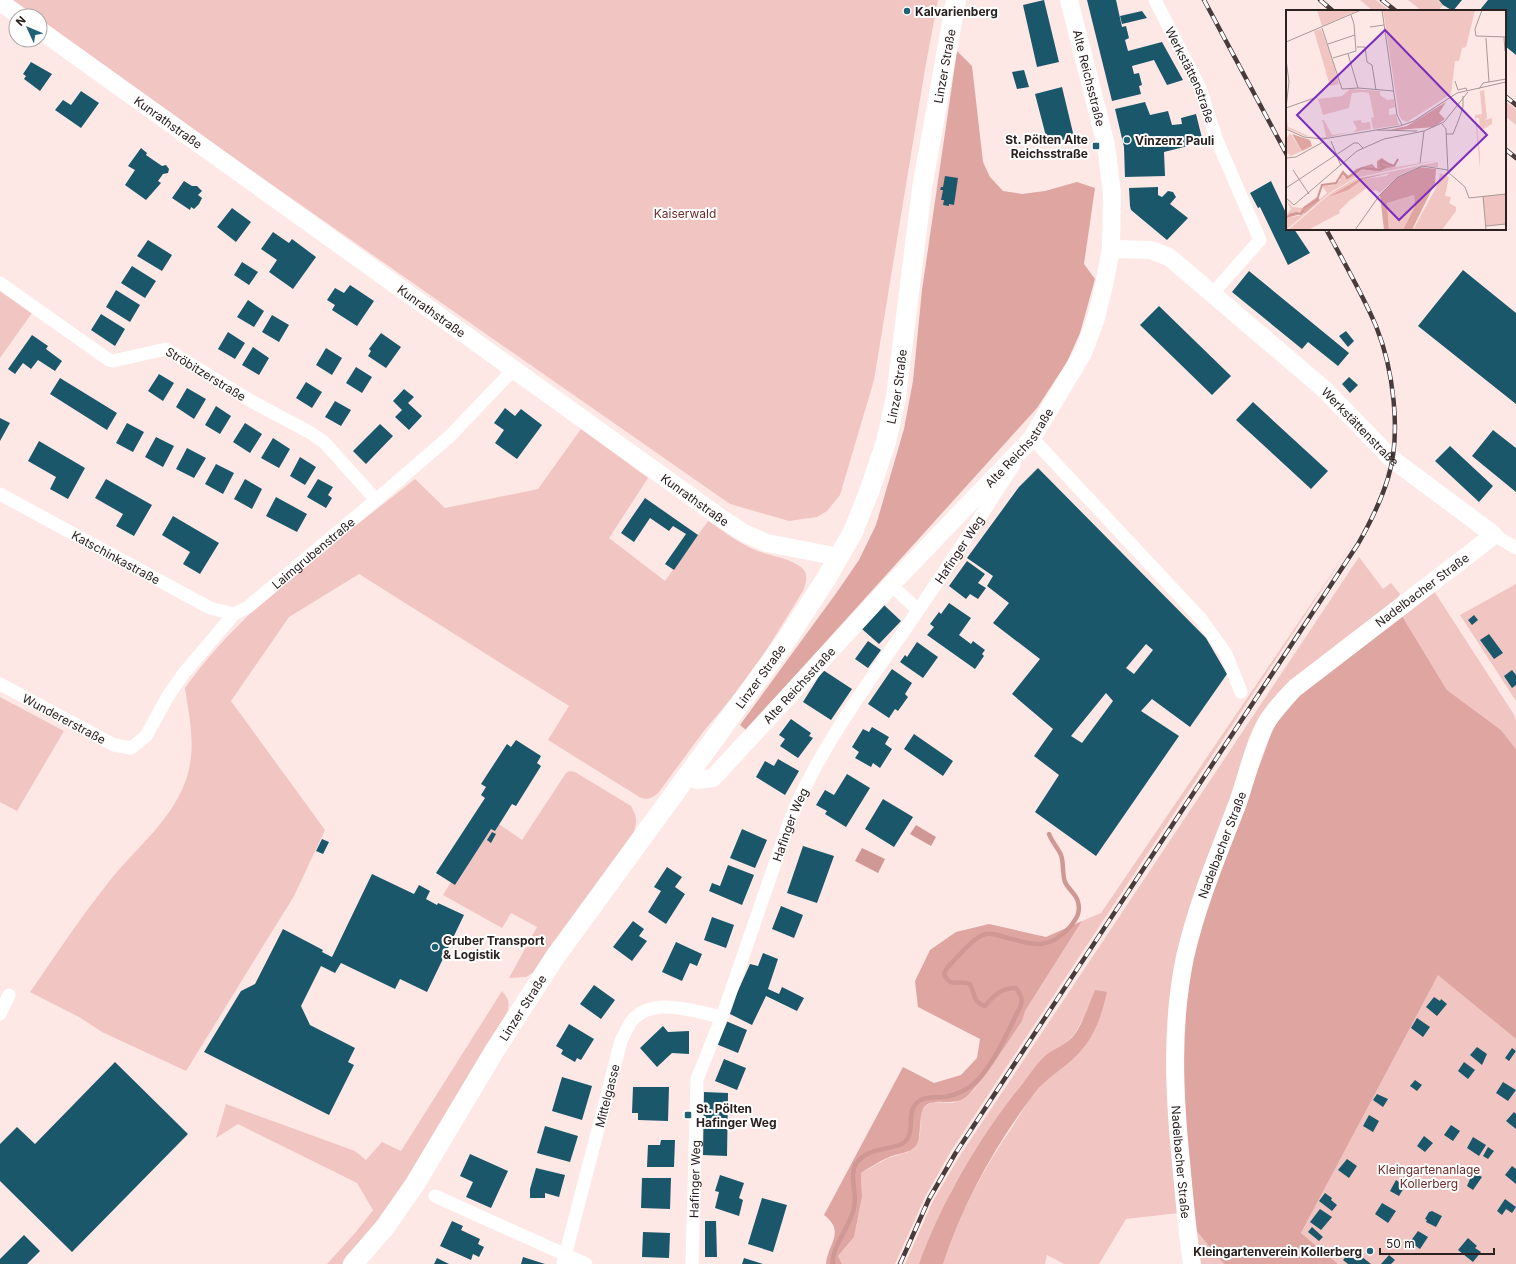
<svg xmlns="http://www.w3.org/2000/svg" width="1516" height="1264" font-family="Inter,sans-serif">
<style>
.green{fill:#f1c5c2}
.forest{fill:#dea5a1}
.water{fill:#d09894}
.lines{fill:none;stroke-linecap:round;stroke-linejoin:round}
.stream{stroke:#d09894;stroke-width:4.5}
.building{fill:#1a576a;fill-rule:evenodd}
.street{stroke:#fff;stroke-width:13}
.secondary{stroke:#fff;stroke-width:18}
.primary{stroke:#fff;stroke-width:20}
.rail-casing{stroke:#473c3b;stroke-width:4.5}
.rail{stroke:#fff;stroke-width:3;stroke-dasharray:9;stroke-linecap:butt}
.poi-dot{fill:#206175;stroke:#fff;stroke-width:1.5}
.labels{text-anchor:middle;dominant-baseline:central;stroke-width:4;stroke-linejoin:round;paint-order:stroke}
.poi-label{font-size:12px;font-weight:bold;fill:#2a2120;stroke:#fff;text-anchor:start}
.street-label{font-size:12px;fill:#2a2120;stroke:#fff}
.park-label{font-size:12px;fill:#6e2a29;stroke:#fff}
.inset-river{fill:none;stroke:#d09894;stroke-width:2}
.inset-road{fill:none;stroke:#a99897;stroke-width:1}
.view{fill:#7b2cbf;fill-opacity:0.15;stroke:#7b2cbf;stroke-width:2}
.inset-edge{fill:none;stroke:#2a2120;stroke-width:2}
</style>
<rect width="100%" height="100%" fill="#fde8e6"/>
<path class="green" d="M11,0H938L925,69L874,380L840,495L827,511L817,517L789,521L730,504L248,168L40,20V16H34Z
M1360,0H1376L1390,11H1373Z
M1408,0H1439L1443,5L1438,11H1422Z
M1505,101L1516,109V125L1505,116Z
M0,289L32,313L0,358Z
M581,429L648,478L609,538L665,581L708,521C723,531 737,542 753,549C768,556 789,557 802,568C809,574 806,584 803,591L764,654L739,689L703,732L659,792C653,798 649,800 641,798L548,740L569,706L359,574L289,617L231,701L325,830L294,896L186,1071L102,1032L79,1017L30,992C56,955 80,918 108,883C136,847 176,818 188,773C196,745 189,716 185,688C243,605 337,542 415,479L445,508L538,489Z
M1354,541L951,1151L925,1197L895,1264H842L838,1256L854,1237L862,1197L861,1173L888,1158L908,1152L920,1135L921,1110L925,1106L932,1102L953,1103L963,1099L975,1089L1021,1021L1025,1011L1082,921L1101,913Z
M1359,557L1383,589L1391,583L1400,594L1397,599L1261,718L1179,1213L1126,1219L1099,1264H1064L1047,1255L1045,1264H943C959,1214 983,1169 1013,1126C1020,1115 1026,1103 1035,1093C1047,1078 1061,1068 1076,1056L1083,1019L1074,1035L1066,1043L1046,1056L1022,1084L986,1134L952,1190L919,1264H905L933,1201L959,1157Z
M1516,584V701L1460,615Z
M1434,591L1513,713L1516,720V749L1501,730L1447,690L1402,616Z
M0,697L64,731L17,811L0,802Z
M570,771L575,772L631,806C637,816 637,822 634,832L534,972L526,977L509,978L537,927L511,913L502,928L443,895L451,882L455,885L491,829L499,824L522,840L566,773Z
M1438,974L1516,1039V1264H1338L1301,1233Z
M502,991C509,999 510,1003 507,1014C456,1100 409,1190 342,1264H327L356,1232L373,1210L357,1183L238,1124L216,1138L226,1104L355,1151L366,1160L382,1142L401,1151Z
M1194,1228L1224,1264H1199Z"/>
<path class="forest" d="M957,51L972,66L983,162L990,177L1003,191L1022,194L1045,191L1077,182L1095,188L1084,264L1095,279L1080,333L1067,362L1037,408L746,730L740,725L837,592L859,560L876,525L904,429L913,381L922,290Z
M1402,616L1447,690L1501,730L1516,749V1039L1438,975L1301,1233L1338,1264H1224L1194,1228L1185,1133L1182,1036L1193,960L1207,908L1274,726L1301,694Z
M1082,921L1025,1011L1022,1021C1008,1040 980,1088 963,1099C951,1106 935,1097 925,1106C918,1112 922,1134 917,1144C911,1154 897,1153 887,1158C878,1162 869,1168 861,1173L862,1197L854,1237L838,1256L842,1264H826C828,1243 846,1232 824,1215L903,1067L934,1083L961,1075L977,1058L980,1039L918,1007L915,981L930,950L956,932L989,924L1046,937Z
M1095,990L1107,992C1101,1017 1095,1037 1076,1056C1063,1069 1046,1078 1034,1094C995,1145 963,1203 943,1264H919C943,1199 979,1138 1023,1083C1030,1074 1037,1063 1046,1055C1055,1048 1068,1044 1075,1034C1084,1021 1089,1004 1095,990Z"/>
<path class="water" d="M916,825L936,837L931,846L910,834Z
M862,848L885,859L878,873L855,861Z"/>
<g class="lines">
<path class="stream" d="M833,1264C831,1247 850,1227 854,1208C858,1193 847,1174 858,1161C873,1144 900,1152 908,1138C914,1127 906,1110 919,1101C928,1095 939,1099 949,1096C955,1095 963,1091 968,1088C988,1076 1006,1036 1016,1015C1017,1012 1021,1008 1021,1004C1023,999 1019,992 1016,988C1001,988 994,995 985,1006C973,1003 975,993 970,984C958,979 951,989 944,974L947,968C956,959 974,936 986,934C992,933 998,935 1004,937C1032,944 1047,952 1070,927C1076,919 1081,913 1078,902C1077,895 1068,889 1065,882C1062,874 1064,863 1061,855C1058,848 1052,842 1049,834"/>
</g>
<path class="building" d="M1044,0L1059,62L1037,67L1023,5Z
M1087,0H1116L1122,27L1126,26L1129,38L1125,40L1128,51L1162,42L1183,80L1167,85L1154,60L1132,66L1134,74L1139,73L1142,85L1139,86L1141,94L1112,101Z
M1439,0H1462L1453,11L1443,5Z
M1488,0H1516V55L1505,46V11H1479Z
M1142,11L1147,18L1122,24L1120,16Z
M31,62L52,74L40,91L24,79L26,76L23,74Z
M1024,70L1029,87L1017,89L1012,72Z
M1062,87L1074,137L1048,144L1035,94Z
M81,91L99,103L81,128L55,110L63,100L71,105Z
M1145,102L1150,115L1168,111L1172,125L1182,124L1181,118L1196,114L1202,138L1187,142L1188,146L1164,152L1165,176L1125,177L1124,147L1115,109Z
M141,148L147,153L146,155L162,166L166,165L169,169L168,173L163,174L158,181L161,183L146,200L125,185L135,170L128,166Z
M945,176L958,178L954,205L949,204V206L943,205L944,200H941L943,190H940L941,187H943Z
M184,181L192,186H197L202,191L198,195L202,198L199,204L194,209L191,207L190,210L172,198Z
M1271,181L1287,215V229H1294L1310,253L1288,265L1260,207L1258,208L1250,193Z
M1158,187V195L1162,197L1168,191L1173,192L1176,197L1170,204L1188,218L1167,240L1131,210L1130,206L1129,188Z
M232,208L251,222L236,242L217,227Z
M273,232L289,243L292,239L316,257L293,289L269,272L277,260L261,249Z
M148,240L172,255L162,271L137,256Z
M242,262L258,272L249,285L234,275Z
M132,266L156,281L145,298L121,283Z
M1463,270L1516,313V404L1418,326Z
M1249,271L1349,353L1338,366L1308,342L1302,349L1232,292Z
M350,285L374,301L357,326L332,310L335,305L327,300L335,288L344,293Z
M116,290L140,305L130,322L106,307Z
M248,300L264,311L254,327L237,317Z
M1159,306L1231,376L1212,395L1140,325Z
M101,314L125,329L115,346L91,330Z
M272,315L289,325L279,342L262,332Z
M1346,331L1354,341L1348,347L1339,336Z
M228,332L245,343L235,359L218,349Z
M381,333L401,347L386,368L368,356L371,351L369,349Z
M32,335L48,346L46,349L62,361L55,371L38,360L31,369L23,363L15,374L8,369Z
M253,347L269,358L259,375L242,365Z
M326,348L342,358L332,375L316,365Z
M356,367L372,377L362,393L346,383Z
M159,374L174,383L163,401L148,391Z
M1349,377L1358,385L1350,393L1342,384Z
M60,378L117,413L107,430L50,394Z
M306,382L322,392L312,408L296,398Z
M187,388L206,399L194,419L176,407Z
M404,389L414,397L408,403L422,416L409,430L395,417L402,410L393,401Z
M335,401L351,410L341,426L325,417Z
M1253,402L1328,471L1311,489L1236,420Z
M216,406L231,416L220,434L205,425Z
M505,408L515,416L521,409L542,425L517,459L495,443L504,430L494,423Z
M0,418L10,423L0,441Z
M127,423L144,432L133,452L116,443Z
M245,423L262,434L250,453L233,442Z
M380,424L393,436L366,464L353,451Z
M1493,430L1516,448V492L1472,456Z
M156,437L174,446L163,467L145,457Z
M273,438L290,449L279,468L261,458Z
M39,441L85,468L68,499L50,489L56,477L28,461Z
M1450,446L1493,486L1479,502L1435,461Z
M187,448L206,458L194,478L176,469Z
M300,457L316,467L305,485L290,476Z
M216,464L234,473L223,494L205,484Z
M1038,468L1206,638L1227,674L1190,727L1152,699L1141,711L1179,736L1096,856L1035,812L1059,775L1034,756L1053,729L1012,694L1040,659L993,623L1009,603L987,586L993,576L967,558L1019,487ZM1146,644L1153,650L1134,674L1126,668ZM1106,693L1113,701L1082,743L1071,736Z
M106,479L152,505L134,536L116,526L123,514L95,498Z
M245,479L262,489L252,509L234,499Z
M318,479L333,487L328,495L332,498L326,508L307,497Z
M276,497L307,514L297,532L266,516Z
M645,498L698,535L674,570L665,564L686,534L673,526L669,531L650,518L634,542L621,533Z
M173,516L219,543L200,574L183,564L190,552L162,535Z
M967,561L985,574L978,583L986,588L978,599L970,594L966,599L949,586Z
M949,603L971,618L959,635L971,644L973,641L985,650L982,654L984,656L975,669L927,635L934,627L930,624L939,612L941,614Z
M884,605L901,621L879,644L862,629Z
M1474,615L1478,620L1472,625L1468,620Z
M1489,634L1503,653L1494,659L1480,640Z
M868,641L881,650L868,668L855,659Z
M917,642L938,657L923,678L900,662L905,655L907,657Z
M892,669L912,683L905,694L908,697L898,711L895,709L889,718L868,704Z
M823,670L852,689L831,720L803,702Z
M1512,670L1516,675V685L1512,688L1504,676Z
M791,719L811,733L809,736L813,738L798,758L780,746L785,739L779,735Z
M872,727L889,737L885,744L892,749L880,768L873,763L871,767L855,758L859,752L852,747L863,729L869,732Z
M914,734L953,761L943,776L904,749Z
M516,740L541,756L537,763L541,766L516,806L512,804L495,831L491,829L455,885L436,873L485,798L481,795L486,787L481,784L507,744L511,747Z
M778,759L799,771L785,795L756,777L765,761L774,766Z
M847,774L870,788L846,827L825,814L827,811L816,805L825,790L834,795Z
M883,799L913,817L894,847L865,829Z
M742,829L767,840L755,868L730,858Z
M492,832L496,834L491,843L487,840Z
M322,839L329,842L323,854L316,851Z
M803,846L834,856L817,903L787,893Z
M728,865L754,875L742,905L709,891L712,883L720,886Z
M667,867L682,877L675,887L685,894L666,924L648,912L661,891L654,887Z
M372,874L414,894L419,885L430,891L426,899L437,905L438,903L464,915L427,992L400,979L395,989L341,963L335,973L321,966L301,1006L310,1025L355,1048L348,1062L354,1065L329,1115L204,1052L241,991L255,984L283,929L323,950L322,952L332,957Z
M781,906L803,915L794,938L772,929Z
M712,917L734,925L726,948L704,940Z
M633,921L644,929L639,936L647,941L632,961L613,947Z
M676,942L702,954L697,966L690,963L682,981L662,972Z
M763,953L778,959L768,989L779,994L782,987L804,998L797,1011L766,996L752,1025L728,1013L750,964L758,966Z
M594,985L615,1000L601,1019L580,1004Z
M1434,997L1440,1001L1441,999L1447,1004L1437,1016L1426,1007Z
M1417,1018L1430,1027L1423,1037L1411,1028Z
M726,1021L747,1030L738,1053L716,1044Z
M569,1024L594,1039L581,1060L577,1058L575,1062L561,1054L563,1050L556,1046Z
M663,1026L668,1032L689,1031V1054L672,1053L657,1067L640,1048Z
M1477,1047L1487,1054L1482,1065L1470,1055Z
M1512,1048L1516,1051L1509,1061L1505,1058Z
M724,1059L746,1068L737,1090L715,1081Z
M115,1062L188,1134L72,1252L0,1181V1144L17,1127L35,1144Z
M1464,1062L1475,1070L1468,1079L1458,1071Z
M562,1077L592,1086L582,1120L552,1111Z
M1415,1080L1422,1085L1417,1091L1410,1086Z
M1503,1082L1516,1090L1508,1101L1496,1093Z
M633,1087H669L668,1121L638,1120V1113H632Z
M704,1092L728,1093L727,1156L703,1155Z
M1377,1094L1388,1099L1383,1107L1373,1100Z
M1514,1112L1516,1114V1129L1506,1121Z
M1369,1115L1379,1121L1373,1132L1363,1126Z
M1451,1125L1460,1131L1453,1141L1444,1135Z
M545,1126L578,1136L570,1162L537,1153Z
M1424,1136L1433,1143L1425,1152L1417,1146Z
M1473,1137L1486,1145L1479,1156L1467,1148Z
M661,1140H675L674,1167H647L648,1145H660Z
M1488,1147L1494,1151L1488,1159L1483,1156Z
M470,1154L508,1171L491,1208L466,1197L473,1182L460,1176Z
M1347,1159L1357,1166L1349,1178L1338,1170Z
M1512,1166L1516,1169V1184L1505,1175Z
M536,1168L565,1175L559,1197L545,1193V1198H530V1189Z
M1473,1172L1482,1177L1473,1190L1467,1186Z
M720,1175L744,1183L739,1198L743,1200L739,1216L715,1208L719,1192L715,1191Z
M642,1178H671L670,1209L641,1208Z
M1396,1180L1405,1186L1399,1196L1390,1191Z
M1325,1193L1332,1198L1331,1200L1337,1205L1332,1211L1319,1201Z
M762,1198L787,1205L773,1252L748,1244Z
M1505,1199L1516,1207L1512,1213L1506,1209L1502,1215L1497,1211Z
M1382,1203L1396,1211L1388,1223L1375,1214Z
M1320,1209L1332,1217L1321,1230L1310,1222Z
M1432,1211L1442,1216L1436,1227L1426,1222L1427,1220L1425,1219L1429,1212Z
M452,1221L463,1226L461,1230L480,1239L478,1244L484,1247L479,1257L473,1254L471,1260L440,1246Z
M705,1221H716L717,1257H705Z
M1312,1227L1323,1237L1319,1241L1308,1232Z
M1418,1231L1428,1237L1420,1249L1410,1242Z
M643,1232L670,1233L669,1258L642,1257Z
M24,1235L40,1251L27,1264H0V1259Z
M1468,1238L1477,1246L1475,1248L1481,1252L1473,1262L1458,1250Z
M1352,1249L1371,1264H1348L1343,1260Z
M1389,1255L1395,1260L1391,1264H1381Z
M523,1257L545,1264H521Z
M437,1258L449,1264H434Z
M744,1258L763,1264H742Z"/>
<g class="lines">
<g class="street">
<path id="s1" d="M1155,0L1200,88L1216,138L1260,240L1212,294"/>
<path id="s2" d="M0,283L109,360L113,361L166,349L251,401L311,433L325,443L376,500"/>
<path d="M1028,444L1032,438L1201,619L1226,654L1241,692"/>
<path id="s3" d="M0,494L210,608L234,614"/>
<path d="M1494,535L1516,548"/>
<path d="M891,585L918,610"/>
<path id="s4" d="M0,684L114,745L131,748L146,736L168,696L184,673L234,614L248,607L376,500L450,436L513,370"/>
<path d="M0,1014L9,995"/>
<path d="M435,1196L586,1264"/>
<path id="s5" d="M563,1264L621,1041C624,1035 627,1028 631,1022C651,995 695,1012 722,1017"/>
<path id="s6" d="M692,1264L697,1079L722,1017L790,820C820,746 872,678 917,612C950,564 982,514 1014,465"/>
</g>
<g class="secondary">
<path d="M0,2L20,16"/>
<path id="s7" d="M40,30L721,518L744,533L767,543L839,557"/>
<path id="s8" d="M1111,249L1151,250L1169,257L1324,389L1392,459L1494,535L1295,688C1285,698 1276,708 1268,720C1253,745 1247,778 1237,805C1218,855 1197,904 1185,957C1171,1024 1174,1094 1181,1162C1184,1196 1187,1230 1192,1264"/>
<path id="s9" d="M688,775L697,780L713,778L891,585L1032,438L1083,353L1096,318L1104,285L1111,249L1112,194L1106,145L1069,0"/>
</g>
<path class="primary" id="s10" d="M353,1264L385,1227L415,1184L495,1050L555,957L785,642L826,579L853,532L869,492L886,442L896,397L922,188L956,0"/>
<g class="rail-casing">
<path id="rail" d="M1204,0L1287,155
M1320,0L1333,11
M1382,0L1396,11
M1505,96L1516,105
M1505,149L1516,158
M900,1264L929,1199L955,1154L1358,544C1370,523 1381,501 1388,478C1402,433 1393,368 1376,326C1362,293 1343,261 1326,229"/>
</g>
<use href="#rail" class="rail"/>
</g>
<g class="poi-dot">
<circle cx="907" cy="11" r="4"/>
<circle cx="1127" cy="140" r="4"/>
<rect x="1092" y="142" width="8" height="8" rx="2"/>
<circle cx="435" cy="947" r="4"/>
<rect x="684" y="1111" width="8" height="8" rx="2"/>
<circle cx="1370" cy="1251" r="4"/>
</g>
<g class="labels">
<g class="poi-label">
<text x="915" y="11">Kalvarienberg</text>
<text x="1088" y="139" text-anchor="end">St. Pölten Alte<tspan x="1088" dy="14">Reichsstraße</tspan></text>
<text x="1135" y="140">Vinzenz Pauli</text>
<text x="443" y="940">Gruber Transport<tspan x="443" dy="14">&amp; Logistik</tspan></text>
<text x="696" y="1108">St. Pölten<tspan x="696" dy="14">Hafinger Weg</tspan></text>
<text x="1362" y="1251" text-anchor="end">Kleingartenverein Kollerberg</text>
</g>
<g class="street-label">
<text stroke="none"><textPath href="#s10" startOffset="1364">Linzer Straße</textPath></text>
<text stroke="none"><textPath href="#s1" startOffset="83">Werkstättenstraße</textPath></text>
<text transform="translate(1089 78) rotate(76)">Alte Reichsstraße</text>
<text stroke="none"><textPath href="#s7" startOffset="158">Kunrathstraße</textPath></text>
<text stroke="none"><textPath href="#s7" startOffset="482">Kunrathstraße</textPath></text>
<text stroke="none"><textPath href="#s2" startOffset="239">Ströbitzerstraße</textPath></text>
<text stroke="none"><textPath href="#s10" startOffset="1040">Linzer Straße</textPath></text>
<text stroke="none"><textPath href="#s8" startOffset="315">Werkstättenstraße</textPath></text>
<text stroke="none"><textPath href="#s9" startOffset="477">Alte Reichsstraße</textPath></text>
<text stroke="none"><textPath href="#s7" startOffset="806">Kunrathstraße</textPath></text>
<text stroke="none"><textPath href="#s6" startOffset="780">Hafinger Weg</textPath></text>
<text stroke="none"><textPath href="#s4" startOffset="417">Laimgrubenstraße</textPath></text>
<text stroke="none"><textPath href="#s3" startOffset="132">Katschinkastraße</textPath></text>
<text transform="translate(1422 590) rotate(-37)">Nadelbacher Straße</text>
<text stroke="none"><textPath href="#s10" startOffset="716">Linzer Straße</textPath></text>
<text stroke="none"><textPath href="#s9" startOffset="153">Alte Reichsstraße</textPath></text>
<text stroke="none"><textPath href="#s4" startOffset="73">Wundererstraße</textPath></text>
<text stroke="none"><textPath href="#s6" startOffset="456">Hafinger Weg</textPath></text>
<text transform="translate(1222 845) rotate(-69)">Nadelbacher Straße</text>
<text stroke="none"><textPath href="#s10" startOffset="308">Linzer Straße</textPath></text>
<text stroke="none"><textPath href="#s5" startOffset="174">Mittelgasse</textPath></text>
<text stroke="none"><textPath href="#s8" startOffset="1238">Nadelbacher Straße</textPath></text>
<text stroke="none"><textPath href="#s6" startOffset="85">Hafinger Weg</textPath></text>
</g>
<g class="park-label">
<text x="685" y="213">Kaiserwald</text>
<text x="1429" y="1169">Kleingartenanlage<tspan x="1429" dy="14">Kollerberg</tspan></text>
</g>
</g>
<g transform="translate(1286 10)">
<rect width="220" height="220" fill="#fde8e6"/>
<path d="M31,0H73L36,16ZM97,0H189L180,37L176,38L173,51H169L165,84L121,112L116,110L113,105ZM35,19L46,49L53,74L44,76L28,21ZM64,79L94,81V85L101,90L108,89L109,97L103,99V105L110,104L113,115L87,119L85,108L88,107L83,83L76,82L66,83L63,98L37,105L32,89L56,86ZM198,80L201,108L199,110L206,108V114L194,121L193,108H190L194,144V159L189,105L196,104L194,81ZM0,103L2,117L25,127H40L37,112L35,111L38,110L46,125L64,122L40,128L19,126L0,118ZM75,110L76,113L84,112L85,119L67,122L71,119L67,111ZM4,123L16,141L5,146L0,142V129ZM152,150L69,168L45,182L0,220V208L16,205L41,183L36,176L47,175L55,170L53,168L57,164L59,168L75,159L87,161ZM152,152V157L134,156L114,165L94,183L90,180L83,182L82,177L63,191L53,201L54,203L22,220H2L45,183L69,169ZM104,163L100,166L77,169L42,187L75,168ZM154,163L163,167L159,186L165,187L163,193L170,197V201L156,220H127L152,174ZM220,184V214L200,216L197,186ZM128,185L129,196L117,220H103L101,193ZM0,190L6,197L16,198L14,203L0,205L5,199Z" fill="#f1c5c2" fill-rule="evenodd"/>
<path d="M160,92L153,103L159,109L148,117L99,121L121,116ZM6,124L24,130L26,136L16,141ZM96,148L108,157L89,161L75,159L61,169L58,164L53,167L57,161L63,166L70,159L86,154L91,159V151ZM134,157L150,159L149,173L126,220H117L129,196L128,185L101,193L103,220H98L94,185L112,167ZM105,163L77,169L62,180L42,187L75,168ZM31,187L34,190L19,203L0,208L4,203H14L16,198Z" fill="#dea5a1"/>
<path class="inset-river" d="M18,198L31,190L36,175L50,173L57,162L61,168L76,158L94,160L99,157L95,156V151L108,156L112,149M0,207L10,203L15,204L18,200"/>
<path class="inset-road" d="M96,0L111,105L116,115M196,0L189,19L190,26L220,27M84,17L98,15M36,18L56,79L72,78L108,81M218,27L219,41M200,28L203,72M0,32L75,0M42,34L69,25M71,37H79L81,52L86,55L90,80M62,44L72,78M47,48L70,41L68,14L65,5M0,49L3,72L0,98M169,71L172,80L180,78L181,81M193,79L197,73L220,69M0,98L31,87M156,114L160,119L162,162L179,177L183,188L220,184M0,119L18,127L37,129L114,116L128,111L171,83L220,72M91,120L131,121M138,121L158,112L182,82M160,124H167L173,109L177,97V86M45,131L55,156M0,148L10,147L37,132M134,153L138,121M7,160L23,184M0,178L68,133H72L77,138M197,186L200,220M0,188L8,195L71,141L98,129L138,121M200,216L220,214M69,220L93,186L112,167L136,156L162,160"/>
<path class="view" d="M99,20L201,125L113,210L11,105Z"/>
<rect width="220" height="220" class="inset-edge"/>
</g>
<g transform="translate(28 28) rotate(314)"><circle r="19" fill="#ffffff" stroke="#aaa6a6"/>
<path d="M0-3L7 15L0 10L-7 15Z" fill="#206175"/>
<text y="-6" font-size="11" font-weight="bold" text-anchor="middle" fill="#2a2120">N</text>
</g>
<path d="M1380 1248v6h114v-6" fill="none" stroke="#2a2120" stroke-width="2"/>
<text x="1386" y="1248" font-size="12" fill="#2a2120" stroke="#ffffff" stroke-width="3" paint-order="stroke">50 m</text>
</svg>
